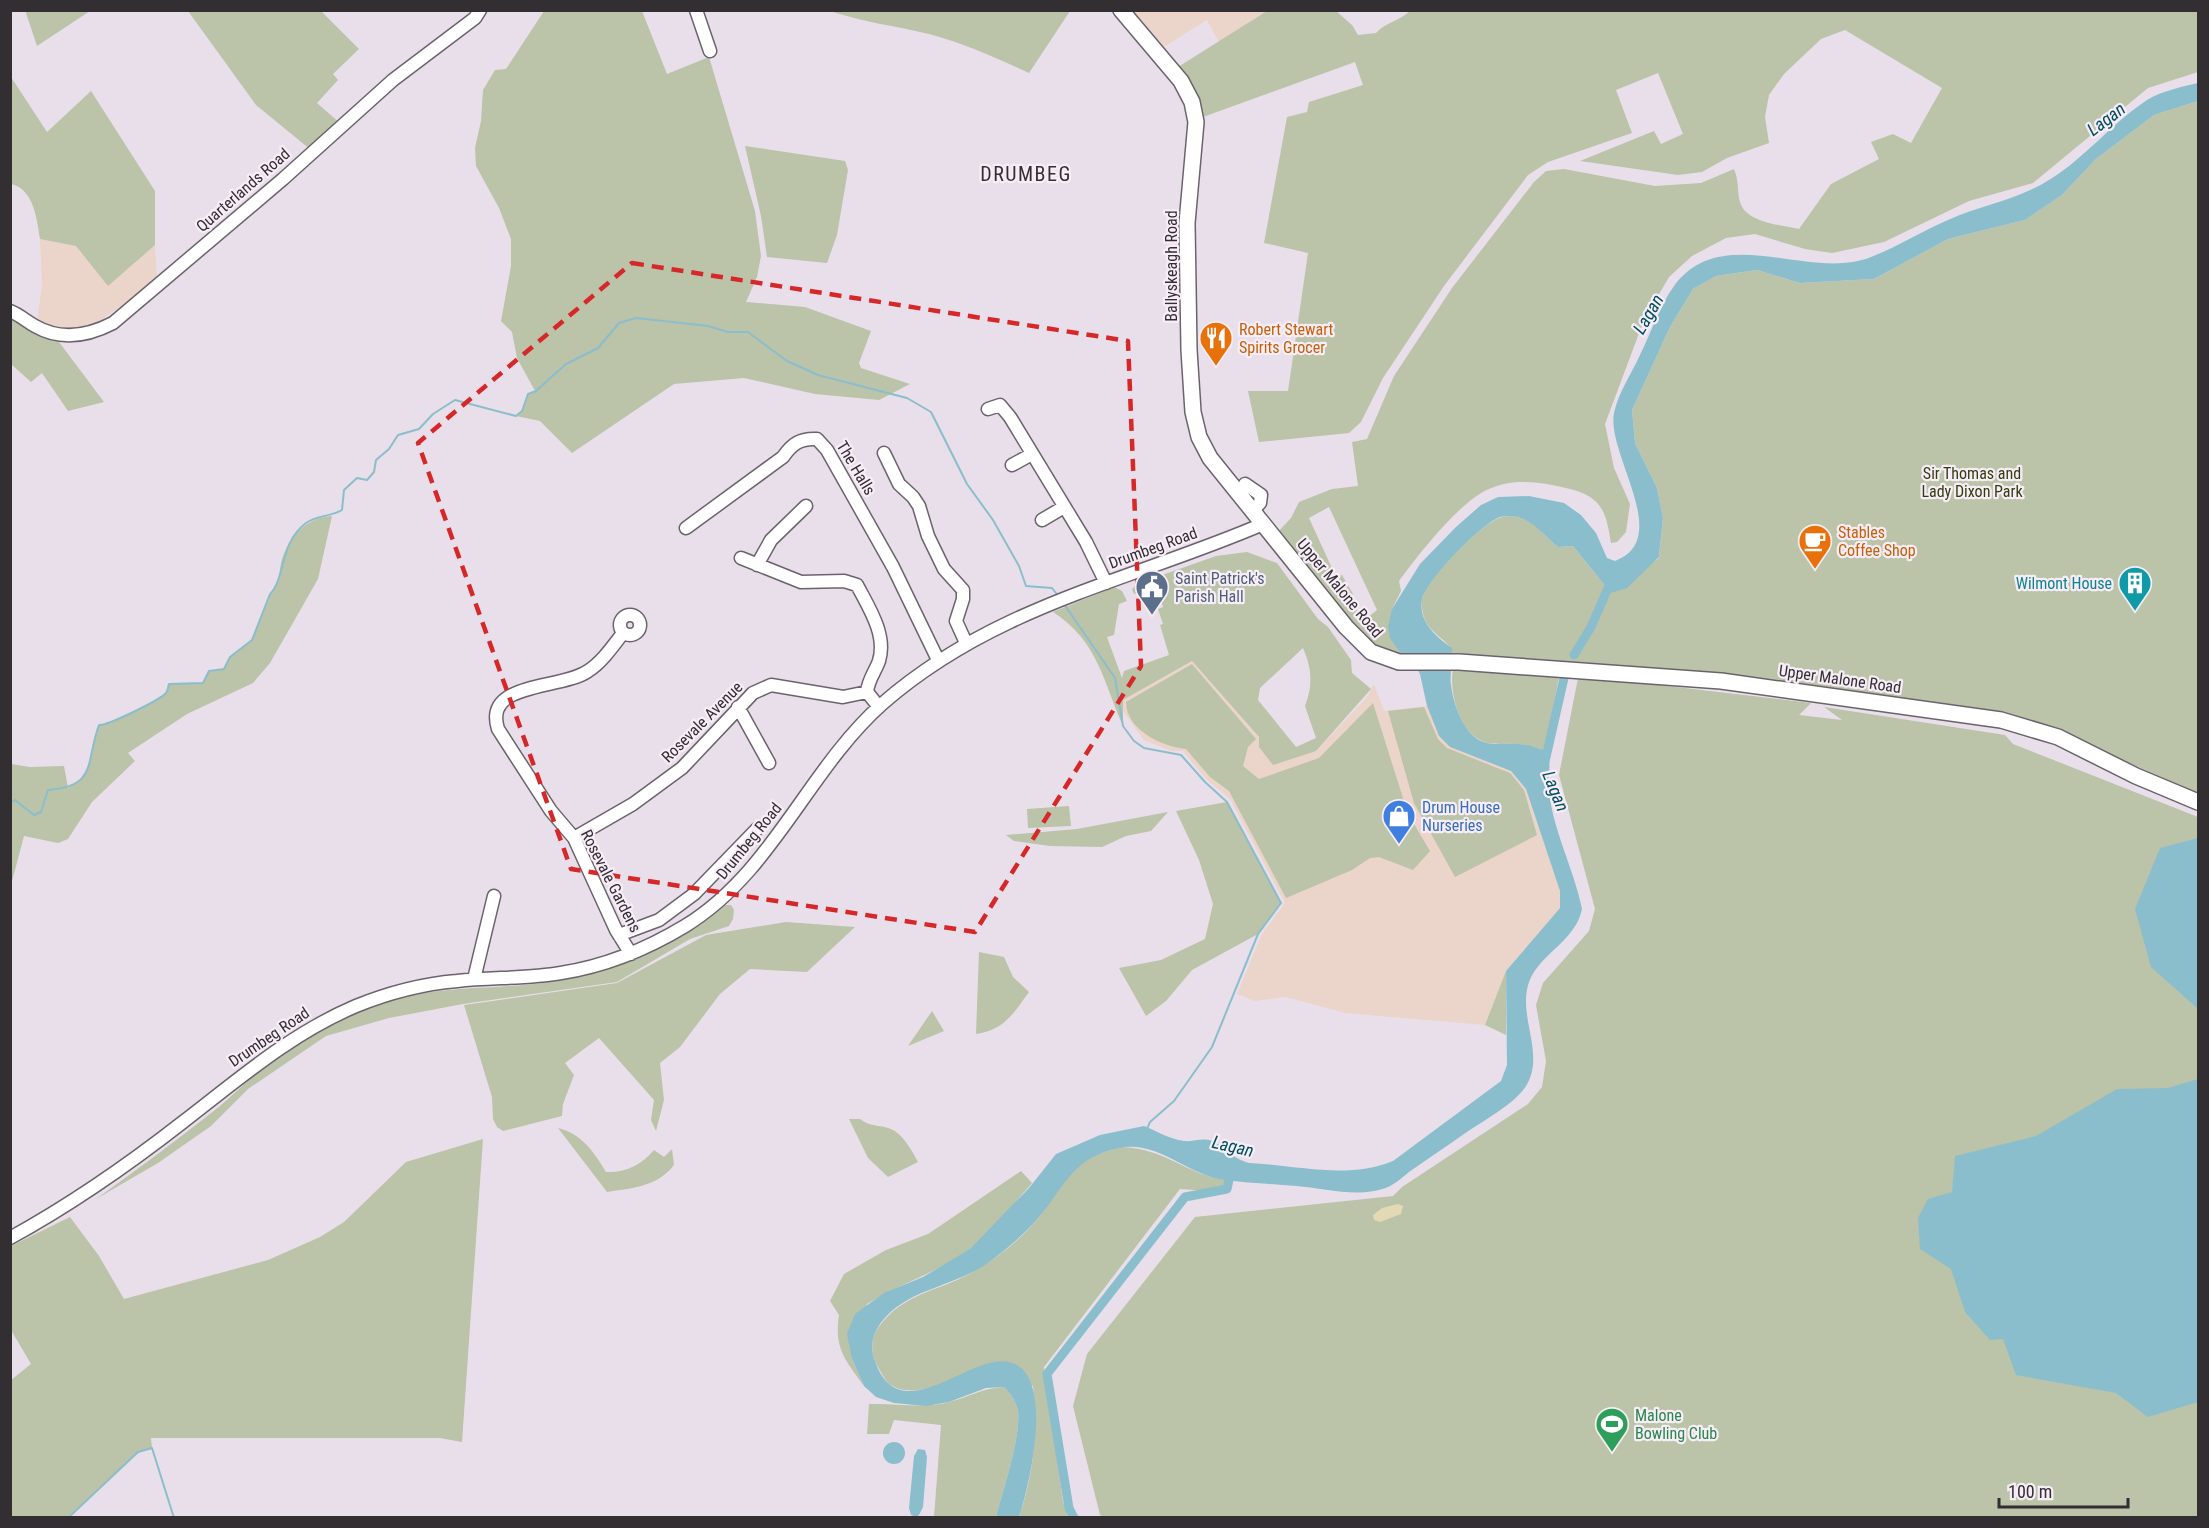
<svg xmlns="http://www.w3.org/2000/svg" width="2209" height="1528" font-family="'Roboto Condensed',sans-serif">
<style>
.commercial{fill:#ebd4c9}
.green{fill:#bbc3a9;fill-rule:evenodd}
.sand{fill:#e3dab5}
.water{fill:#8bbecc}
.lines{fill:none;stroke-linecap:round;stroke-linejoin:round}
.stream{stroke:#8bbecc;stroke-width:2}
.canal{stroke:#8bbecc;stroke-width:9}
.minor-casing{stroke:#6b636c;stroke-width:15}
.major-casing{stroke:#6b636c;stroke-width:18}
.minor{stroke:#fff;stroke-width:12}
.major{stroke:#fff;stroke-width:15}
.marked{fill:none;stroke:#d62828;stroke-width:4.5;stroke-dasharray:12 8;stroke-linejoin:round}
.labels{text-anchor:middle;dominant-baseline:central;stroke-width:4.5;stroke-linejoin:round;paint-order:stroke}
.street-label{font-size:16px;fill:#322e32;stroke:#f7edf7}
.food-label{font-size:16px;fill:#c56008;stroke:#f7edf7;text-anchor:start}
.park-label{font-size:16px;fill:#333d0e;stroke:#f7edf7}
.service-label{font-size:16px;fill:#4e5e75;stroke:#f7edf7;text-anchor:start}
.culture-label{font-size:16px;fill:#0d838f;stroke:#f7edf7;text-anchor:end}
.shop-label{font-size:16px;fill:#366cbe;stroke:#f7edf7;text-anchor:start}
.leisure-label{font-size:16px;fill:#27864d;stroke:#f7edf7;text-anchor:start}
.water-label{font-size:18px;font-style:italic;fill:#004e5d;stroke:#f7edf7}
.quarter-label{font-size:20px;letter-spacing:1.5px;fill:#322e32;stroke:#f7edf7}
</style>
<rect width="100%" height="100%" fill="#e9dfea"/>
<path class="commercial" d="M1129,11H1267L1219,42L1207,20L1162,48Z
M40,239L76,246L108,285L155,245L157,280L94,325L63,329L43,324L37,321L42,286Z
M1192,661L1259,737V747L1316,751L1367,697L1374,684L1384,711L1427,706L1439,736L1450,747L1511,771L1526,789L1560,891V908L1506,971L1485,1025L1345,1013L1286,997L1255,1001L1237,994L1262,934L1285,903L1230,799L1206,779L1183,751H1171L1144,740L1123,711V700Z"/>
<path class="green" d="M25,10H90V11L37,46Z
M1411,10L2198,11V72L2148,88L2033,183L1969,201L1884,242L1832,253L1805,249L1755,234L1726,238L1692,256L1669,277L1644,320L1605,424L1614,468L1630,504L1626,532L1617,542L1611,543C1606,510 1601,496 1566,488C1541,482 1514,478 1489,489C1460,501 1418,555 1399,581L1401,591L1392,609L1399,650L1412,660L1371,651L1288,542L1276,534L1291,518L1299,502L1332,489L1358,486L1352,442L1367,439L1394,376L1452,288L1534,182L1546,171L1564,169L1655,186L1701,183L1734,169C1739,180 1737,191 1740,202C1746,223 1781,225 1799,229L1831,184L1879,159L1871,142L1893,134L1911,143L1942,88L1845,30L1821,39L1784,74L1769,95L1765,117L1769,143L1727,158L1702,172L1678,175L1580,161L1654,131L1661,144L1683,134L1658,73L1616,90L1632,133L1548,162L1528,175L1444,286L1383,378L1361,422L1349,433L1259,442L1248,391H1288L1308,253L1264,243L1287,117L1307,112L1309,102L1363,85L1355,62L1203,117L1201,107L1178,67L1267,11H1336L1352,25L1358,35L1376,33C1386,22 1400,21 1411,10ZM1329,507L1377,610L1365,620L1348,599L1353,594L1342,575L1336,577L1309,518Z
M188,11H321L359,49L333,74L338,80L317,103L341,124L311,150L256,105Z
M544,11H642L667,74L709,57L755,211L761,256L757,277L746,302L805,307L871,331L859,363L861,368L910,384L879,400L815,394L744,378L674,384L572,453L540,421L516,416L522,411L528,394L535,391L517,358L512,332L501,321L511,266V239L499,208L476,166L475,148L481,121L483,90L495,70L506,69Z
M830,11H1070L1029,73C997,58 963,43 929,34C896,26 862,22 830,11Z
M11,77L47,132L91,91L155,191V245L108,286L76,246L40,239C37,220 34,189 11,184Z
M2198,101V793L2093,747L2002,715L1555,669L1453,654C1449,636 1420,634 1422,601C1424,580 1479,526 1499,518C1503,516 1514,516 1518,517C1532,520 1547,538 1558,547L1573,546L1611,593L1659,558L1663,518L1657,488L1635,443L1632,410L1670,327L1693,289L1716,276L1757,270L1800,283L1874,279L1948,239L2025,220L2062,195L2096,159L2154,115Z
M745,146L845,161L848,170L837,235L827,263L767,257L761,216Z
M10,317L41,337L59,342L104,402L68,411L42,373L31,382L11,364Z
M332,516L318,579L270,663L253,683L187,714L128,753L135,761L92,802L68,839L58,843L24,836L11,885V764L30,767L64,766L68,788C96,774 89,752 99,725C107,726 160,700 166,693C168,691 168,687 169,684L203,683L209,671L224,669L230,657L252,640L270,594C279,586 279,575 281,563C288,537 305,518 332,516Z
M1247,552L1277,563L1318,619L1328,627L1351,660L1352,673L1371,689L1316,751L1273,765L1259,747V737L1192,661L1123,700V726C1103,681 1098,641 1053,612L1114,587L1122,591L1127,601L1119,604L1114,635L1107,637L1122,678L1124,671L1169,655L1160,625L1163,624L1158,609L1163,607L1157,587L1134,594L1132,589L1137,584L1216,556ZM1303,648C1312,669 1313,685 1305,706L1316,738L1296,747L1258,700L1260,688Z
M1192,664L1256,739L1248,747L1243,766L1259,779L1319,758L1373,703L1408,814L1430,851L1413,870L1379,857L1370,858L1352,870L1286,898L1229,791L1210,777L1186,749C1163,747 1126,730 1126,702Z
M1453,669L1559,677L1545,750C1536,748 1526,744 1517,744C1505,743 1491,746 1480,740C1458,729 1449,690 1453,669Z
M1578,678L1625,681L1811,703L1799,715L1842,720L1824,707L2005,735L2013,744L2198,817V1517H1105L1100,1515L1073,1406L1087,1354L1195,1217L1393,1196L1402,1187L1528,1104L1542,1087L1546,1061L1536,1005L1543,983L1589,931L1595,909L1559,775Z
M1424,707L1438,739L1447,748L1510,773L1524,790L1537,835L1455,877L1414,803L1388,711Z
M1227,802L1281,903L1258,934L1192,970L1166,1001L1146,1016L1119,968L1161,960L1205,939L1213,904L1199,860L1176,811Z
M1069,806L1071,826L1028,828L1027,809Z
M1168,812L1151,831L1126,836L1102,847L1050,846L1014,841L1006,835L1077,829Z
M723,905H731L734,910L733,919L729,926L690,939L617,982L463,1004L389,1018L326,1036L248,1089L211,1126L158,1163L96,1199C138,1169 180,1138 220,1106C235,1093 249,1079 264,1067C301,1038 340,1018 384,1003C436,985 489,990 542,983C615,973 665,947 723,905Z
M786,922L855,927L807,972L750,969L720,994L680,1047L660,1063L664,1100L656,1131L651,1120L654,1100L599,1038L565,1063L574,1075L563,1104L562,1116L503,1131L497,1127L493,1119L492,1097L464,1005L617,983L706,935Z
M979,952L1004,957L1013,977L1029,992C1013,1014 1004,1030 976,1034Z
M1506,971V1035L1485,1025Z
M932,1011L944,1031L908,1046Z
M860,1119C871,1128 882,1124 893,1130C903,1135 913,1152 918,1162L888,1177L868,1158L849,1119Z
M558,1128C582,1134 594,1152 606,1172C626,1173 641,1165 654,1150L664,1157L672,1149L674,1165C657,1187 632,1188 607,1192Z
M483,1139L462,1442L440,1438H151L152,1448L138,1452L68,1517H11V1380L31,1364L11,1330V1246L70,1217L99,1256L124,1299L268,1260L320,1237L344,1222L406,1162Z
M1121,1147C1165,1148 1187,1175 1226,1180L1224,1186L1209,1191L1180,1189L1044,1367L1063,1502L1068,1517H1019C1033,1477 1039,1429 1033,1386L994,1362C968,1372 912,1406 887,1382C884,1378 881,1372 878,1367C871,1356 870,1339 878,1328C905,1290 942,1292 978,1269C1002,1255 1027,1234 1043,1212C1055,1195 1064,1174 1082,1162C1093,1154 1108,1151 1121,1147Z
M1021,1171L1032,1183C1012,1205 993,1233 969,1250C937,1272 900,1284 867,1304L852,1359L864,1386C845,1359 834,1349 839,1315L830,1301L844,1274L886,1250L928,1234Z
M1004,1387C1010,1393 1016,1401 1018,1411C1021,1436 1003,1491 996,1517H934L941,1425L894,1420L889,1434H867L869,1404C895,1403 924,1409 949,1402C969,1397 983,1388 1004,1387Z"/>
<path class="sand" d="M1398,1204L1403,1206L1401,1214L1380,1222L1374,1220L1373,1215L1382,1208Z"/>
<path class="water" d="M2198,83V101L2154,115L2096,159L2062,195L2025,220L1948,239L1874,279L1800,283L1757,270L1716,276L1693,289L1670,327L1632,410L1635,443L1657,488L1663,518L1659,557L1627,588L1611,593L1573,546L1558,547C1547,538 1533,521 1518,517C1514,516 1503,516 1500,517C1481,524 1425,581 1422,600C1418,622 1437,637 1452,648C1454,661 1449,673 1451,685C1453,703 1463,733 1481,741C1492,746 1506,743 1518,744C1527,744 1536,748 1545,750C1554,767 1546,773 1549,791C1553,831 1574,869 1582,909C1575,942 1541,952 1529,982C1517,1016 1546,1054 1526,1086C1515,1104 1481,1122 1464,1134C1446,1147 1427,1159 1409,1172C1403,1177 1395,1184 1388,1187C1359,1199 1325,1188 1296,1186C1272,1184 1248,1183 1224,1180C1187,1175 1158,1140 1119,1148C1069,1158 1063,1192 1033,1224C1020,1238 1004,1251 988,1263C953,1288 900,1289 877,1329C871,1339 871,1351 875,1361C897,1425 956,1368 994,1362C1062,1351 1030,1484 1019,1517H996C1003,1491 1021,1436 1018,1411C1016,1401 1010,1393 1004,1387L986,1388L949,1402L926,1406L894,1403L876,1397L864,1386L852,1359L847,1334L855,1314L884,1293L923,1277L970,1249L1029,1188L1056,1154L1100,1135L1144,1126C1157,1131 1169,1139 1184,1141C1193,1142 1203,1137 1212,1141C1226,1147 1231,1158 1249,1163C1298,1165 1346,1180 1393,1161L1501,1081L1507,1065L1506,971L1560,908V891L1526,789L1511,771L1450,747L1439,736L1427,706L1420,674L1412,660L1399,651L1390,638L1388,627L1392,609L1420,564L1456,527L1481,505L1498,497L1529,496L1564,503L1581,515L1596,533L1607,558L1615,561C1674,539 1606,454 1614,413C1618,393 1632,373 1640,355C1651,333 1659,307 1674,286C1722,221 1809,282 1871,257C1897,247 1922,231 1948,220C1981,205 2017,200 2049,180C2085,158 2112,123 2147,100C2162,91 2181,87 2198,83Z
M2198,838V1009L2151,967L2135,909L2160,848Z
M2198,1079V1402L2148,1417L2116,1393L2016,1375L2003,1339L1990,1340L1965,1312L1951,1269L1920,1249L1918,1218L1928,1199L1952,1192L1955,1156L2036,1136L2117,1089L2168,1088Z
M883 1453a11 11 0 1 1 22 0a11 11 0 1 1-22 0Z
M918,1449L925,1450L927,1457L923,1507L919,1515L916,1517L911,1515L909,1508L914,1456Z"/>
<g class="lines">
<path class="stream" d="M1064,604L1115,678L1123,726L1134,741L1144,748L1181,755L1205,782L1227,802L1281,903L1258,934L1212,1047L1174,1101L1150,1122L1147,1129
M10,803L15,800L34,815L41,812L48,790C98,786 85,763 99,725C107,726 160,700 166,693C168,691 168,687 169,684L203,683L209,671L224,669L230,657L252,640L270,594C286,578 279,543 306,523C317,515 330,517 342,510L344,490L357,478L367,480L374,472L376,460L389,449L398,435L419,429L433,414L455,400L516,416L522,411L528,394L536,391L566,364L598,348L619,323L636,318L708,326L728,332H748L787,361L818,375L907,398L931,412L967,484L993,520L1019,566L1026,586L1052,588L1059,597
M68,1518L138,1452L152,1448L174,1518"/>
<path class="canal" d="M1574,655L1591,627L1612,579
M1544,766L1564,678
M1074,1518L1069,1508L1047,1374L1185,1197L1227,1189L1231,1171"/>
<g class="minor-casing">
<path id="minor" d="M696,10L710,51
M10,311C20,315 26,321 35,326C61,341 88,336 113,323L283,179L393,80L475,18L480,10
M988,409L1000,405L1010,417L1086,542L1106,583
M884,453L899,484L913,497L919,506L928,536L944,569L963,590V599L956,621L966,643
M1012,465L1032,454
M1245,484L1261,495L1260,503L1252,511
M1042,520L1064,507
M686,528L783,457C792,444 800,438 817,439L827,450L893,567L938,660
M741,558L801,582L844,581L857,585C869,608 887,635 879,661C875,672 868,680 867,692L879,707
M757,565L771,540L806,506
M620 625a10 10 0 1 1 20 0a10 10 0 1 1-20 0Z
M623,633C613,646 602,662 588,671C561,690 483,681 498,729L551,811L574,838L616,930L631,954
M738,707L769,763
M574,838L633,804L682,768L753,693L771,685L843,697L867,692
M619,935L659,920L694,894L757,829
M474,979L494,896
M10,1238C72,1204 128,1165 183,1122C239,1079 290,1034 356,1006C388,993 422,984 457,981C491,977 526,979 561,973C606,966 647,949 685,926C773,872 807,771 882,704C995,605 1130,581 1263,524"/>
</g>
<g class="major-casing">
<path id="major" d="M1121,10L1181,81L1192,102L1196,122L1187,223L1189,350L1193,412L1199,437L1210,458L1346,627L1371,652L1399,662H1459L1721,681L2001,720L2058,737L2136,776L2198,802"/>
</g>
<use href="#minor" class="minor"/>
<use href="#major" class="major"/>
</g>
<path class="marked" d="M632,263L1128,341L1141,666L975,932L571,869L418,443Z"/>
<defs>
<g id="restaurant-pin" transform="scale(1.725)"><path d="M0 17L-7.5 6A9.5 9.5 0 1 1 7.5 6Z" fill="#e8710a" stroke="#f7edf7"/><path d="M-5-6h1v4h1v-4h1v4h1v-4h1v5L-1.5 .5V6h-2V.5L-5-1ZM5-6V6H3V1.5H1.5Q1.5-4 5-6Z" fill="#fff"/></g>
<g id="cafe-pin" transform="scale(1.725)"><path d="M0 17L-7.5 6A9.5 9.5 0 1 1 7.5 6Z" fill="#e8710a" stroke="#f7edf7"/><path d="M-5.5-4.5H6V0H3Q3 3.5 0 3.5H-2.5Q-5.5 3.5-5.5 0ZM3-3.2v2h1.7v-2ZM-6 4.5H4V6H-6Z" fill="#fff"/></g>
<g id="building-pin" transform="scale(1.725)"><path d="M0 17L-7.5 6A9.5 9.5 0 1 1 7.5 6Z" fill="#0f9aa8" stroke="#f7edf7"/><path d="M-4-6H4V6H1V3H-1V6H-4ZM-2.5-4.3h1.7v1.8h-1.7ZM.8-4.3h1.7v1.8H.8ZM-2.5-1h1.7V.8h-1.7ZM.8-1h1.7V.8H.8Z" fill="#fff"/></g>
<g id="civic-pin" transform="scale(1.725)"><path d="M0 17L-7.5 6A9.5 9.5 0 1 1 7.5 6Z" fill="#5c6f8a" stroke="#f7edf7"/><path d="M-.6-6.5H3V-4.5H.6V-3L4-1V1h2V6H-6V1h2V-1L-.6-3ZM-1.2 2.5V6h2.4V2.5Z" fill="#fff"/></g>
<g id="shop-pin" transform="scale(1.725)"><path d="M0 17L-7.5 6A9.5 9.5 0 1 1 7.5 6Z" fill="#3f7fe0" stroke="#f7edf7"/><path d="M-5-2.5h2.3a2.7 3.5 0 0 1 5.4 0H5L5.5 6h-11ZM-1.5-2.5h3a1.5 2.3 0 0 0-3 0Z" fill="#fff"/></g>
<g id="stadium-pin" transform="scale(1.725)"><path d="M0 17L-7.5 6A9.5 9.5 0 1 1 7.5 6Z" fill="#2e9e5b" stroke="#f7edf7"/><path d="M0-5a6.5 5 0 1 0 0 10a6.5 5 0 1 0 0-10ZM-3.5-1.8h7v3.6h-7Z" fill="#fff"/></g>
</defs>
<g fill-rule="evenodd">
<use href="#restaurant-pin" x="1216" y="338"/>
<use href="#cafe-pin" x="1815" y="541"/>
<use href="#building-pin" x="2135" y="583"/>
<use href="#civic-pin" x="1152" y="587"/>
<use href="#shop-pin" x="1399" y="816"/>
<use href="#stadium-pin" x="1612" y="1424"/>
</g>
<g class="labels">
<g class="street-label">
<text transform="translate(243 190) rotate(-41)">Quarterlands Road</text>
<text transform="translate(1171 266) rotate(-90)">Ballyskeagh Road</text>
<text transform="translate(856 468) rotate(59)">The Halls</text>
<text transform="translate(1153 548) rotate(-20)">Drumbeg Road</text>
<text transform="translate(1340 588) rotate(50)">Upper Malone Road</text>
<text transform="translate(1840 679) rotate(8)">Upper Malone Road</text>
<text transform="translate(702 722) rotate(-45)">Rosevale Avenue</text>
<text transform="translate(749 841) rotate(-51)">Drumbeg Road</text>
<text transform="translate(611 881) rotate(63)">Rosevale Gardens</text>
<text transform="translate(269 1037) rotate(-34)">Drumbeg Road</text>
</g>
<g class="food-label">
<text x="1239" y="329">Robert Stewart<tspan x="1239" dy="18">Spirits Grocer</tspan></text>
<text x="1838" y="532">Stables<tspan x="1838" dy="18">Coffee Shop</tspan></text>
</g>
<g class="park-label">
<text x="1972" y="473">Sir Thomas and<tspan x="1972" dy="18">Lady Dixon Park</tspan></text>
</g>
<g class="service-label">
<text x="1175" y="578">Saint Patrick's<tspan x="1175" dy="18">Parish Hall</tspan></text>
</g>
<g class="culture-label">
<text x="2112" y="583">Wilmont House</text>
</g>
<g class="shop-label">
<text x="1422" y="807">Drum House<tspan x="1422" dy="18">Nurseries</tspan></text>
</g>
<g class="leisure-label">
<text x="1635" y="1415">Malone<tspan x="1635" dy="18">Bowling Club</tspan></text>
</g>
<g class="water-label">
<text transform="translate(2106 119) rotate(-37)">Lagan</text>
<text transform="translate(1648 314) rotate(-60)">Lagan</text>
<text transform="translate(1556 791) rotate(68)">Lagan</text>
<text transform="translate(1233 1146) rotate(13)">Lagan</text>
</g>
<g class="quarter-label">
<text x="1026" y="174">DRUMBEG</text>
</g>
</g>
<rect width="2209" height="1528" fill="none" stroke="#322e32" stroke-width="24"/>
<path d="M1999 1498v9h129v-9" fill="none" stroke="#322e32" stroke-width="3"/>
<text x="2008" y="1498" font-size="18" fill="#322e32" stroke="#f7edf7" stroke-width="4.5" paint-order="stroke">100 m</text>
</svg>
